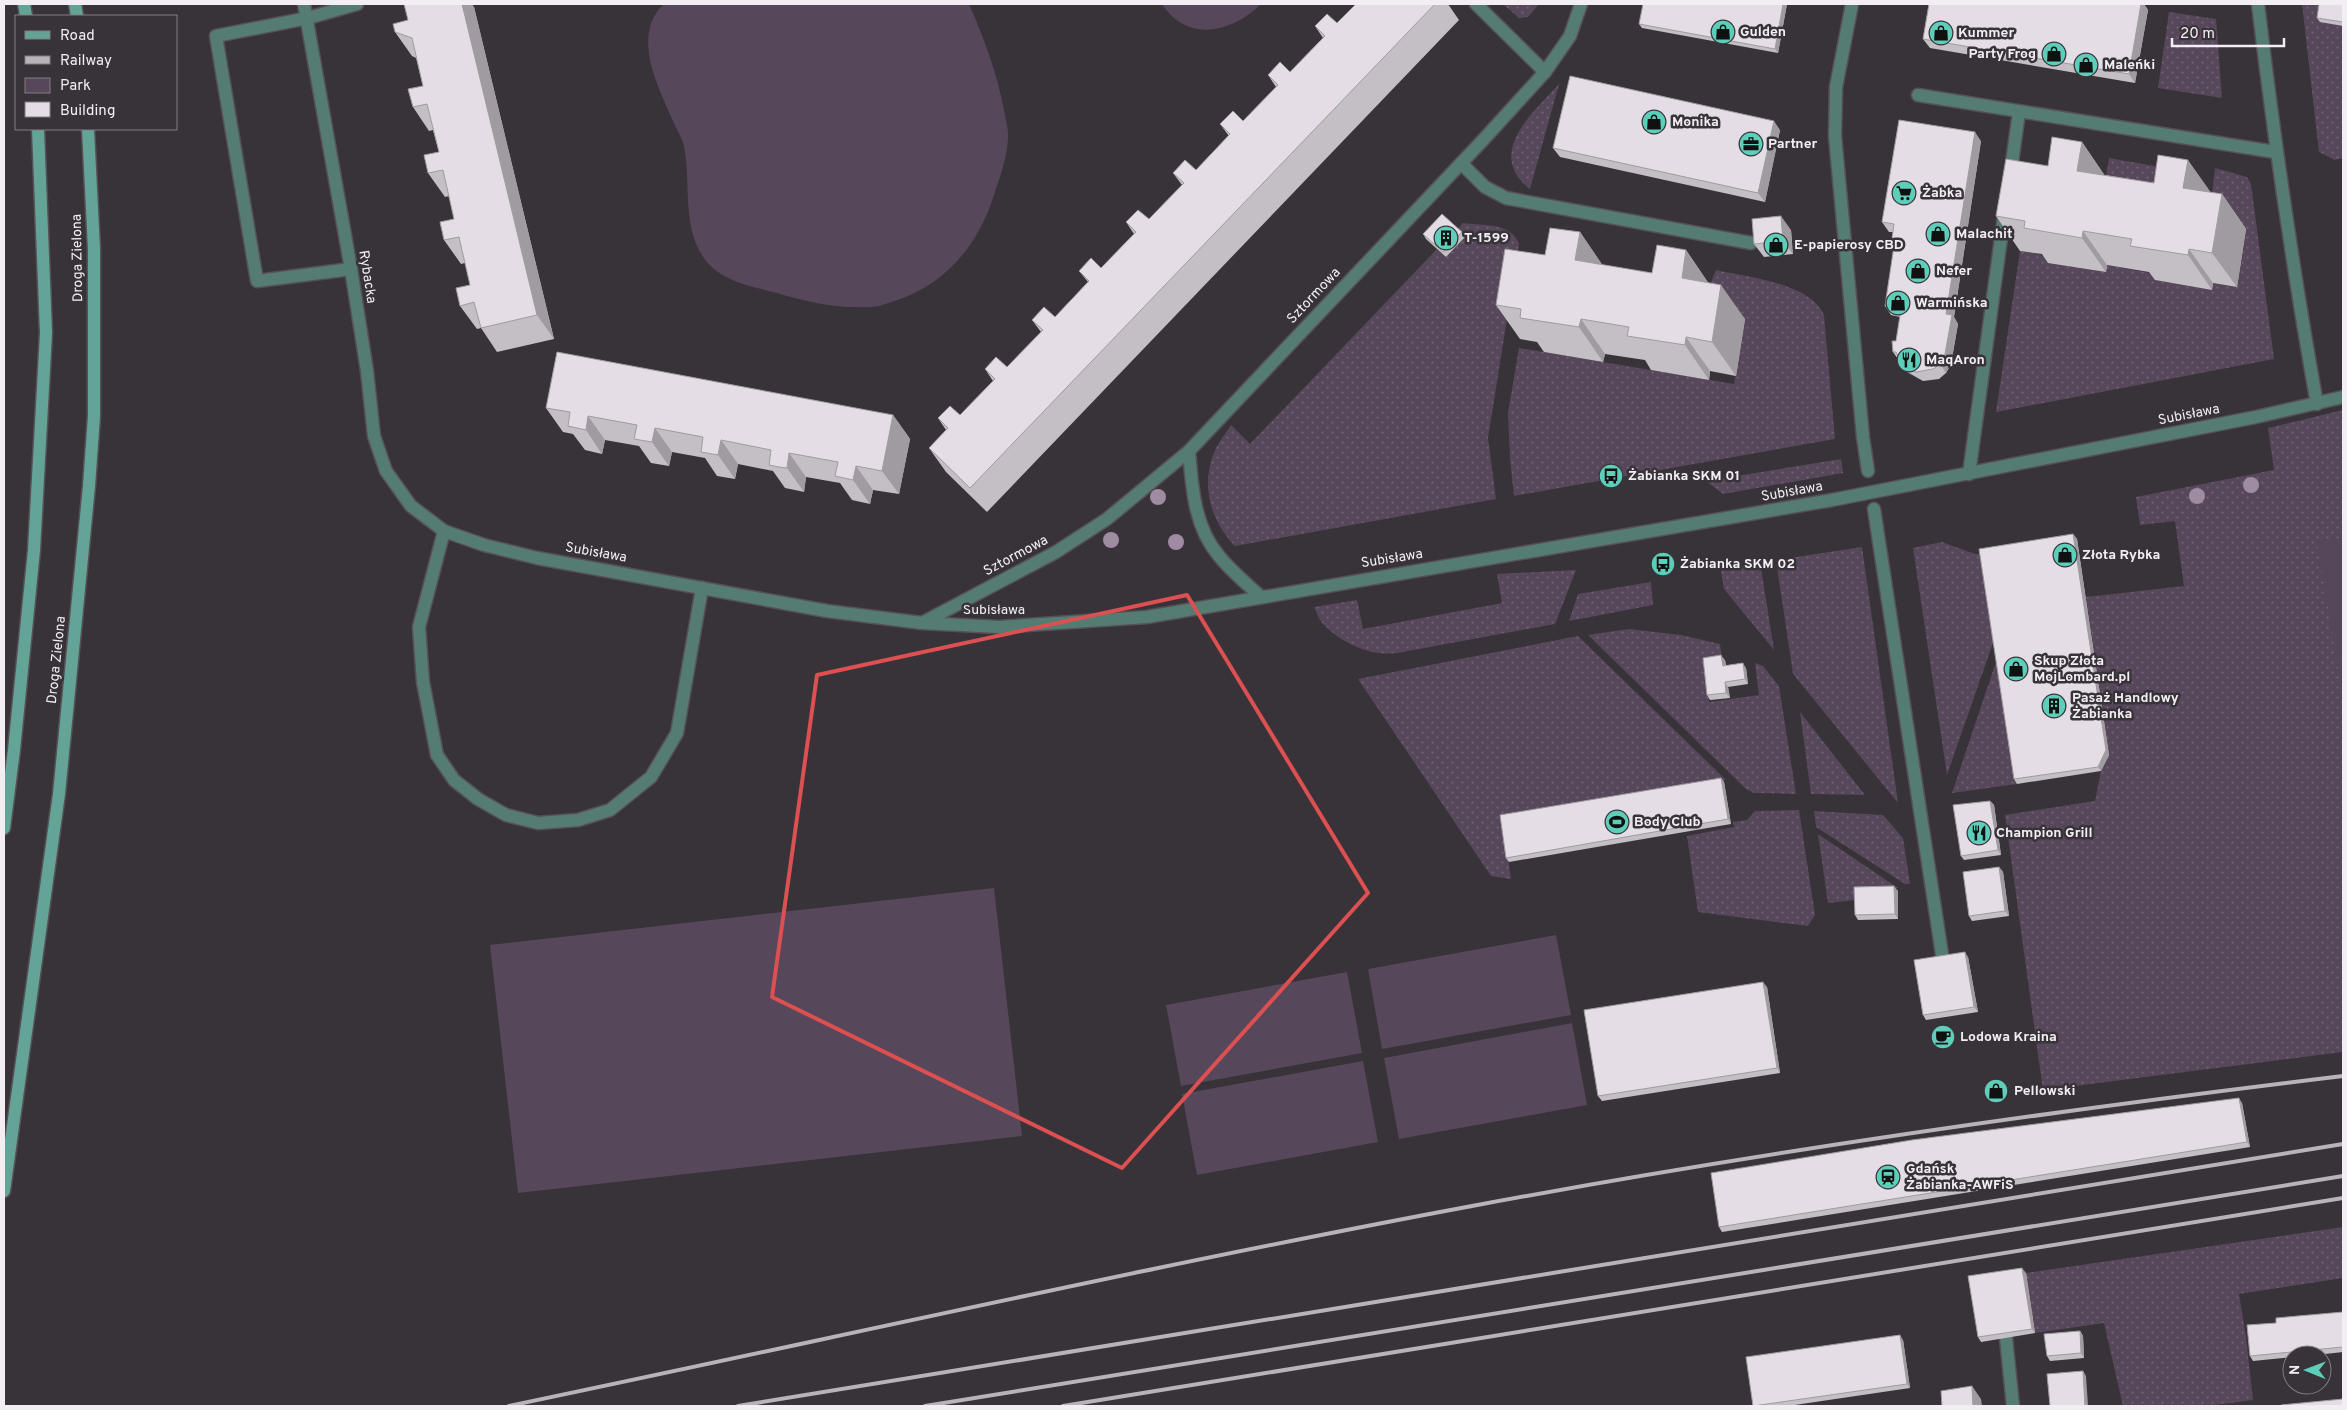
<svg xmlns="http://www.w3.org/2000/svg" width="2347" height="1410" font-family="Overpass,sans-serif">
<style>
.grass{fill:url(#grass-dots)}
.park{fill:#57475a}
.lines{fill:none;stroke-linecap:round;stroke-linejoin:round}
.lane-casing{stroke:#565057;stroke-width:15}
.street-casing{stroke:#565057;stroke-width:15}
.secondary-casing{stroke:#565057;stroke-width:15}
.lane{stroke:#557c73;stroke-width:12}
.street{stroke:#557c73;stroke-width:12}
.secondary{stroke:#63a497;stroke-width:12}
.rail{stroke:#b7b3b8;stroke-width:4}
.tree{fill:#9f8ca3}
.wall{fill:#c4bec5}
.shaded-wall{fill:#a09ba0}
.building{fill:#e4dde5;stroke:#a09ba0}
.marked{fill:none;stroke:#dc5051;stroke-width:4;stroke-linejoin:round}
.labels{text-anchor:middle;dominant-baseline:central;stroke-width:5;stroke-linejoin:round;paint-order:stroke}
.poi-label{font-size:14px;font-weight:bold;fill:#f2eef3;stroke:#383239;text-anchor:start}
.street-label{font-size:14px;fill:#f2eef3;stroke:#383239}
</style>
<defs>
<pattern id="grass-dots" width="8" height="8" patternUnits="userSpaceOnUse" patternTransform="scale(1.25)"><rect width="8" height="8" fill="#57475a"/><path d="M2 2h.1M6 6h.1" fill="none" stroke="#706272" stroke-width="1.8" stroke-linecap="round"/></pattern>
</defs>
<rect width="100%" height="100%" fill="#383239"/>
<path class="grass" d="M1503,4H1539L1528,17L1519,18Z
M2302,4H2343V158L2335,160L2319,152Z
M2169,12L2216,19L2222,98L2158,88Z
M1559,84L1530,189C1484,153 1534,112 1559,84Z
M2109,158L2172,169L2164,215L2106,177Z
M2215,168L2247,177L2251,184L2274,359L1996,412L2020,251L2049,256L2105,272L2107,265L2156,274L2155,280L2212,290L2213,283L2236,287L2212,194Z
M1463,223C1483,226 1511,222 1519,244L1488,438L1496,499L1235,546C1209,519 1200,483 1216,448C1220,440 1226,433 1231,425L1250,444L1437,249L1446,257L1457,230Z
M1716,270C1747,277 1810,283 1824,315L1835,439L1514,496L1510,459L1508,413L1519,348L1734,384L1745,319L1710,285Z
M2343,410V1052L2043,1090L2005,815L2095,801L2101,771L2109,755L2086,597L2184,586L2175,521L2140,525L2136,497L2274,470L2268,428Z
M1841,459L1843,473L1723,494L1706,481Z
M1942,542L1975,554H1982L1995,637L1947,775L1913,548Z
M1862,547L1898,803L1793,674L1776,560Z
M1760,562L1774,650L1724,589L1721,571Z
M1576,570L1555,624L1397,653C1372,657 1341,643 1323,624C1319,620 1317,612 1314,607L1357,600L1363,629L1502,603L1497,574Z
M1651,582L1653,605L1569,621L1578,594Z
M1629,629L1681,635L1720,644L1722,658L1703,660L1709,702L1759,695L1755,663L1763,666L1779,686L1796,794L1754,793L1746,789L1588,635Z
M1578,636L1726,780L1502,817L1511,879L1491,876L1358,679Z
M1998,656L2017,784L1952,793Z
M1800,712L1865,795L1811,794Z
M1799,810L1815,915L1808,926L1698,912L1687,836L1734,827L1733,822L1747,820L1755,811Z
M1814,811L1883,815L1903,838L1910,884H1905L1816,827Z
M1818,834L1898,888L1856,890L1855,900L1828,903Z
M2343,1227V1278L2239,1294L2246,1337L2253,1400L2207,1406H2123L2104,1323L2035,1333L2026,1273Z"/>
<path class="park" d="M664,4H969C984,38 997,73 1004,110C1005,117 1008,126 1008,134C1009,153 999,180 993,198C977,247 944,285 895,301C887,303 879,307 871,307C840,309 806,302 777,293C751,286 717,281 702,255C682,224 691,180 684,146C682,138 677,130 674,123C659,89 630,35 664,4Z
M1162,4H1261C1232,33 1187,43 1162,4Z
M2343,538V698L2317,542Z
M994,888L1022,1136L518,1193L490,945Z
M1556,935L1571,1015L1382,1049L1368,969Z
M1347,972L1362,1053L1181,1086L1166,1005Z
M1572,1023L1587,1105L1399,1139L1384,1058Z
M1363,1061L1378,1142L1197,1175L1182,1094Z"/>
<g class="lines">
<g class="lane-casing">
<path id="lane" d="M1476,4L1545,72
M2258,4C2274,138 2293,271 2317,404
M1918,95L2275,152
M2010,177L2019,112
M351,269L257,281L216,36L308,18L357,4
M1969,474L2005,209
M444,531L419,627L423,682L437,755L454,780L478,799L506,815L538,823L578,820L610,810L651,777L677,733L702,588"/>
</g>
<g class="street-casing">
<path id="street" d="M304,4L351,269L367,371L374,436L386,471L411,506L444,531L484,545L537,558L827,611L922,623L999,627L1147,617L1832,500L2256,417L2343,397
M1852,4L1836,87L1835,136L1863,437L1868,471
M1461,163L1485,187L1506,198L1751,243
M1189,451C1192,487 1194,527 1219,556C1231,571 1246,583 1260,596
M1874,509L1943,961
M922,623L1056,552L1107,519L1189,451L1484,139L1545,72L1570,36L1581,4
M2006,1338L2013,1406"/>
</g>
<g class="secondary-casing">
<path id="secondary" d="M24,4L26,16
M75,4L77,16
M4,828L14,750L34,550L46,333L38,129
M4,1191L59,794L89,486L94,416V249L88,129"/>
</g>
<use href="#lane" class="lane"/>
<use href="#street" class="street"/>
<use href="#secondary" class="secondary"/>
<path class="rail" d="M509,1406C830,1339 1150,1266 1472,1206C1761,1152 2052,1111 2343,1076
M738,1406L2343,1144
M925,1406L2343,1176
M1063,1406L2343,1198"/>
</g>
<g class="tree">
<circle cx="2251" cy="485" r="8"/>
<circle cx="2197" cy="496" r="8"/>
<circle cx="1158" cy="497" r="8"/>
<circle cx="1111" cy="540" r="8"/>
<circle cx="1176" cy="542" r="8"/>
</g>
<path class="wall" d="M1356,4H1448L1459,20L987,512L946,472L929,448L946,430L938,418L960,415L993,381L985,369L1007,367L1041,332L1032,320L1055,317L1088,282L1079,271L1101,268L1134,234L1126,222L1149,219L1182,185L1173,173L1196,170L1229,136L1220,124L1243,121L1276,87L1268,75L1290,72L1323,38L1315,26L1337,23Z
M1787,4L1778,53L1642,28L1639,24Z
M1929,4H2144L2148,10L2135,83L1930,48L1923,39Z
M2343,4V26L2320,22L2317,18Z
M474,7L554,339L497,352L481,328L477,329L460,306L470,285L465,263L461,264L444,240L454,219L449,196L445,197L428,173L439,152L433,130L429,131L413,107L423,86L416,58L412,56L395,32Z
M1780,130L1765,202L1560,157L1553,148Z
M1981,141L1954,317L1958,324L1951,364L1946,373L1939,379L1923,381L1907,372L1893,352L1896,341L1900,317L1891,315L1885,306L1895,242L1892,239L1893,232H1889L1882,222Z
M2082,142L2104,175L2222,194L2246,229L2237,287L2213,283L2212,290L2155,280L2149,272L2107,265L2106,272L2048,263L2042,254L2020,251L1996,216L2048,166Z
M1791,230L1793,254L1764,257L1754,244Z
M1462,232L1465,237L1446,257L1426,239L1423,234Z
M1580,232L1602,265L1652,273L1686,250L1708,283L1745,319L1736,376L1710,371L1709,380L1651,370L1645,360L1605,354L1603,362L1544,352L1537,342L1520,339L1496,305L1545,255Z
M546,408L893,415L910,439L899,494L873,490L870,504L852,500L840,483L806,477L804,492L795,490L785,488L773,471L738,464L735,479L717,476L705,458L672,452L669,466L651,463L639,446L605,440L602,454L585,450L573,434L563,432Z
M2073,534L2077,539L2109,755L2101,771L2017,784L2014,779Z
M1725,660L1726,665L1746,668L1748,684L1728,687L1730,698L1710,700L1707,695Z
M1721,778L1724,782L1731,824L1509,862L1506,858Z
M1990,801L1994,805L2001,855L1964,860L1961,856Z
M1999,867L2003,872L2009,916L1972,921L1969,916Z
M1898,891V919L1858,920L1855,915Z
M1968,957L1978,1012L1926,1020L1923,1015Z
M1767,987L1780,1073L1602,1101L1598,1096Z
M2242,1103L2250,1147L1722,1232L1719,1227Z
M2026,1273L2035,1333L1981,1342L1978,1337Z
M2343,1312V1352L2316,1355H2292V1357L2253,1361L2250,1356L2276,1323Z
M2080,1331L2083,1336L2084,1358L2050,1361L2047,1356Z
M1903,1340L1910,1388L1788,1406H1753Z"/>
<path class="shaded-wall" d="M462,4H472L474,7L554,339L537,315Z
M1783,4H1787L1778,53L1775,49Z
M2141,4H2144L2148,10L2135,83L2129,74Z
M1774,121L1780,130L1765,202L1758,193Z
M1975,132L1981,141L1954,317L1958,324L1951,364L1946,373L1940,364L1946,314Z
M2082,142L2106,177L2077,171Z
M2188,160L2212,194L2183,188Z
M2222,194L2246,229L2237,287L2212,253Z
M1781,216L1791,230L1793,254L1783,241Z
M2083,231L2107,265L2106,272L2082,238Z
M1580,232L1604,267L1575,260Z
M2189,249L2213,283L2212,290L2188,255Z
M1686,250L1710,285L1682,278Z
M1721,285L1745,319L1736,376L1712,342Z
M1581,319L1605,354L1603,362L1579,327Z
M1686,337L1710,371L1709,380L1685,345Z
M893,415L910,439L899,494L882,471Z
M588,416L605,440L602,454L586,430Z
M655,428L672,452L669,466L652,442Z
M721,440L738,464L735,479L718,455Z
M789,453L806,477L804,492L787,468Z
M856,466L873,490L870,504L853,480Z
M2073,534L2077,539L2109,755L2101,771L2098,767Z
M1721,655L1725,660L1726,670L1723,666Z
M1743,663L1746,668L1748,684L1745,679Z
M1725,682L1728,687L1730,698L1726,693Z
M1721,778L1724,782L1731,824L1728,819Z
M1990,801L1994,805L2001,855L1998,850Z
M1999,867L2003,872L2009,916L2005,911Z
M1894,886L1898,891V919L1895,914Z
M1965,952L1968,957L1978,1012L1974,1007Z
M1763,982L1767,987L1780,1073L1777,1068Z
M2239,1098L2242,1103L2250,1147L2247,1142Z
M2022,1268L2026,1273L2035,1333L2032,1329Z
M2080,1331L2083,1336L2084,1358L2081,1353Z
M1900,1335L1903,1340L1910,1388L1907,1384Z
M2083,1371L2086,1376L2088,1406H2085Z
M1972,1386L1981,1399L1982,1406H1973Z"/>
<path class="building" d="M404,4H462L537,315L481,328L474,302L460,306L456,288L470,285L459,237L444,240L440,222L454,219L443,170L428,173L424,155L439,152L427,104L413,107L408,89L423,86L412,38L395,32L393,24L408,20Z
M1356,4H1435L970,488L929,448L948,428L938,418L950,406L960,415L995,379L985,369L996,357L1007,367L1043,330L1032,320L1044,307L1055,317L1089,281L1079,271L1091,258L1101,268L1136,232L1126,222L1138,210L1149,219L1184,183L1173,173L1185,160L1196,170L1230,134L1220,124L1233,111L1243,121L1278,85L1268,75L1280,62L1290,72L1325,36L1315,26L1327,14L1337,23Z
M1643,4H1783L1775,49L1639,24Z
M1929,4H2141L2129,74L1923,39Z
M2319,4H2343V22L2317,18Z
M1570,76L1774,121L1758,193L1553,148Z
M1899,120L1975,132L1946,314L1952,315L1945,354L1940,364L1933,369L1916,372L1901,363L1896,352H1893L1892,341H1896L1901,309L1885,306L1895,239H1892L1894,224L1882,222Z
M2052,137L2082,142L2077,171L2154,183L2158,155L2188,160L2183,188L2222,194L2212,253L2189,249L2188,255L2130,246L2132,239L2083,231L2082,238L2024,228L2025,221L1996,216L2006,159L2048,166Z
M1442,214L1462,232L1443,252L1423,234Z
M1781,216L1783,241L1754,244L1752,219Z
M1550,228L1580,232L1575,260L1652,273L1657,245L1686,250L1682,278L1721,285L1712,342L1686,337L1685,345L1627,336L1629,327L1581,319L1579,327L1520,318L1521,309L1496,305L1505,249L1545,255Z
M557,352L893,415L882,471L856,466L853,480L835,476L838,462L789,453L787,468L779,467L769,465L771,450L721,440L718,455L701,452L703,437L655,428L652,442L634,439L637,425L588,416L586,430L568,426L570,412L546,408Z
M2073,534L2106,750L2098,767L2014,779L1979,549Z
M1721,655L1723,666L1743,663L1745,679L1725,682L1726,693L1707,695L1703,658Z
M1721,778L1728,819L1506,858L1500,815Z
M1990,801L1998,850L1961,856L1953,805Z
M1999,867L2005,911L1969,916L1963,872Z
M1894,886L1895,914L1855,915L1854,887Z
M1965,952L1974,1007L1923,1015L1914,960Z
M1763,982L1777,1068L1598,1096L1584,1010Z
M2239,1098L2247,1142L1719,1227L1711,1173L1912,1140Z
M2022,1268L2032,1329L1978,1337L1968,1276Z
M2343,1312V1347L2250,1356L2247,1325L2276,1323V1318Z
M2080,1331L2081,1353L2047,1356L2044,1334Z
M1900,1335L1907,1384L1753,1406L1746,1357Z
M2083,1371L2085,1406H2050L2047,1374Z
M1972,1386L1973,1406H1942L1941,1391Z
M2343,1399V1406H2282L2281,1405Z"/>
<path class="marked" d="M1187,595L1368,893L1122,1168L772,997L817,675Z"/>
<defs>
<g id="shop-disc" transform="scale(1.25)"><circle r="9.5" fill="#5dceb9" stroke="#383239"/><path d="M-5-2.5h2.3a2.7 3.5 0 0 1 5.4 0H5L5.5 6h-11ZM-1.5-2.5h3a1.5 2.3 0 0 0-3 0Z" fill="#111"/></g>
<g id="office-disc" transform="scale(1.25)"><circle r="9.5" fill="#5dceb9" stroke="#383239"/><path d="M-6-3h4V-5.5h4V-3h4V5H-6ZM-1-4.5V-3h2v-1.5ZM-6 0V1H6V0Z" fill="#111"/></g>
<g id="supermarket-disc" transform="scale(1.25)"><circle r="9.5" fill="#5dceb9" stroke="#383239"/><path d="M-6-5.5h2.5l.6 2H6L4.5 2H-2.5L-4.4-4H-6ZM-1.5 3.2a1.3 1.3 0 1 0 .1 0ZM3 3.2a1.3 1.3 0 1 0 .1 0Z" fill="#111"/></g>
<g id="building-disc" transform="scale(1.25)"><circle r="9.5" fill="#5dceb9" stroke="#383239"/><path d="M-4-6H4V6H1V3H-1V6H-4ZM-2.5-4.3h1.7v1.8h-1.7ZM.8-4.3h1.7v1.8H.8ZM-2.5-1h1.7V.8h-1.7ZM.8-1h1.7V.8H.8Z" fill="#111"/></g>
<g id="restaurant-disc" transform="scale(1.25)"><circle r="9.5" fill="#5dceb9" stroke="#383239"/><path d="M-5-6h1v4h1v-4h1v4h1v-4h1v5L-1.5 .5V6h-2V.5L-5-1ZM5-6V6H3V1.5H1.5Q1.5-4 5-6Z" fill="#111"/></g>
<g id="bus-disc" transform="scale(1.25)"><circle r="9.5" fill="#5dceb9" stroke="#383239"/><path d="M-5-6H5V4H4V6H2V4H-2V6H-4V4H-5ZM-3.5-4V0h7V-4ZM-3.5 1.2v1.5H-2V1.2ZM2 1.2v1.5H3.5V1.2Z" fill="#111"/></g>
<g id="stadium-disc" transform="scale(1.25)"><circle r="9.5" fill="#5dceb9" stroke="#383239"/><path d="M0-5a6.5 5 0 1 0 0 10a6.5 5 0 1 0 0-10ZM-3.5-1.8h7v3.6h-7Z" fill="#111"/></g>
<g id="cafe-disc" transform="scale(1.25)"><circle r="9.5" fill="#5dceb9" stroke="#383239"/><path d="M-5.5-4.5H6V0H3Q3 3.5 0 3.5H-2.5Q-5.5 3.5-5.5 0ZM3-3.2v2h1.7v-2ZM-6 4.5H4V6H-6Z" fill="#111"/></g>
<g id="station-disc" transform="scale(1.25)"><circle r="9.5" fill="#5dceb9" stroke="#383239"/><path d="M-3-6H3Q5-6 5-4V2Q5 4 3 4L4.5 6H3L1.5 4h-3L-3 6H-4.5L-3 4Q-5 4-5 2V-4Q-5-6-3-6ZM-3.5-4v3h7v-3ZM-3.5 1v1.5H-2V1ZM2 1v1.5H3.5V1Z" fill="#111"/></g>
</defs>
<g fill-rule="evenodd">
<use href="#shop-disc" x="1723" y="32"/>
<use href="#shop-disc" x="1941" y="33"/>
<use href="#shop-disc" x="2054" y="54"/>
<use href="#shop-disc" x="2086" y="65"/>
<use href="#shop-disc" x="1654" y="122"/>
<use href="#office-disc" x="1751" y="144"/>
<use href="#supermarket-disc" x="1904" y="193"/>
<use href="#shop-disc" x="1938" y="234"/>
<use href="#building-disc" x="1446" y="238"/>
<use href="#shop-disc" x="1776" y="245"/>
<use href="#shop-disc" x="1918" y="271"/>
<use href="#shop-disc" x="1898" y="303"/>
<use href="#restaurant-disc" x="1909" y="360"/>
<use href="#bus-disc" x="1611" y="476"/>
<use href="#shop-disc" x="2065" y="555"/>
<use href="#bus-disc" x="1663" y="564"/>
<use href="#shop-disc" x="2016" y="669"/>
<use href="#building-disc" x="2054" y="706"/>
<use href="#stadium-disc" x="1617" y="822"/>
<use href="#restaurant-disc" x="1979" y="833"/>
<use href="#cafe-disc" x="1943" y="1037"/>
<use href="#shop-disc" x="1996" y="1091"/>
<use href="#station-disc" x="1888" y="1177"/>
</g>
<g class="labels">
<g class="poi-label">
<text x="1740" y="32">Gulden</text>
<text x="1958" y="33">Kummer</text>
<text x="2036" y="54" text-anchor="end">Party Frog</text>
<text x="2104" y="65">Maleńki</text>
<text x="1672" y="122">Monika</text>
<text x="1768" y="144">Partner</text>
<text x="1922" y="193">Żabka</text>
<text x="1956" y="234">Malachit</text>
<text x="1464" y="238">T-1599</text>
<text x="1794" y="245">E-papierosy CBD</text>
<text x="1936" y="271">Nefer</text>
<text x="1916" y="303">Warmińska</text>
<text x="1926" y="360">MaqAron</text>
<text x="1628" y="476">Żabianka SKM 01</text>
<text x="2082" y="555">Złota Rybka</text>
<text x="1680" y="564">Żabianka SKM 02</text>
<text x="2034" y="661">Skup Złota<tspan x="2034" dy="16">MojLombard.pl</tspan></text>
<text x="2072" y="698">Pasaż Handlowy<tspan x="2072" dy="16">Żabianka</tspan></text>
<text x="1634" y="822">Body Club</text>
<text x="1996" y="833">Champion Grill</text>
<text x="1960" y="1037">Lodowa Kraina</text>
<text x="2014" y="1091">Pellowski</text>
<text x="1906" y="1169">Gdańsk<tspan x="1906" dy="16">Żabianka-AWFiS</tspan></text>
</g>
<g class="street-label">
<text transform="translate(78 258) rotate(-91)">Droga Zielona</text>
<text transform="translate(367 277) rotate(81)">Rybacka</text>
<text transform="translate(1314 296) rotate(-47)">Sztormowa</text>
<text transform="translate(2189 415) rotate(-11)">Subisława</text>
<text transform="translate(1792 492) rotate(-10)">Subisława</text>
<text transform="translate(596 553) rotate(10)">Subisława</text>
<text transform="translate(1016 556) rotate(-28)">Sztormowa</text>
<text transform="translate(1392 559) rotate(-9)">Subisława</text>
<text x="994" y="610">Subisława</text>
<text transform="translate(57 660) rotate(-84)">Droga Zielona</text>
</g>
</g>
<rect width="2347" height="1410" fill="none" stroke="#f2eef3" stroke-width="10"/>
<rect x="15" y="15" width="162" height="115" fill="#383239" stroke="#827d83"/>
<rect x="25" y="31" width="25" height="8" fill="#63a497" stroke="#827d83"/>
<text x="60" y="40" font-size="15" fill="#f2eef3">Road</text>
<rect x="25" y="56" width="25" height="8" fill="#b7b3b8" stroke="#827d83"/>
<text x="60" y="65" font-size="15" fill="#f2eef3">Railway</text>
<rect x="25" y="78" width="25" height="15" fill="#57475a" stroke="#827d83"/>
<text x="60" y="90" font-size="15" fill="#f2eef3">Park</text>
<rect x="25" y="102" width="25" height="15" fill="#e4dde5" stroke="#827d83"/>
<text x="60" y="115" font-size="15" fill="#f2eef3">Building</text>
<g transform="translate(2307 1370) rotate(271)"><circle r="24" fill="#383239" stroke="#827d83"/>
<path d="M0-4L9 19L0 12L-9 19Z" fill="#5dceb9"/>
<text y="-8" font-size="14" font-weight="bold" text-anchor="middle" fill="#f2eef3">N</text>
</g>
<path d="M2172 38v8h112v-8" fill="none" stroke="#f2eef3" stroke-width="2.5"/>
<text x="2180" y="38" font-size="15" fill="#f2eef3" stroke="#383239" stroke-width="4" paint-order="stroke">20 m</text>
</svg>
